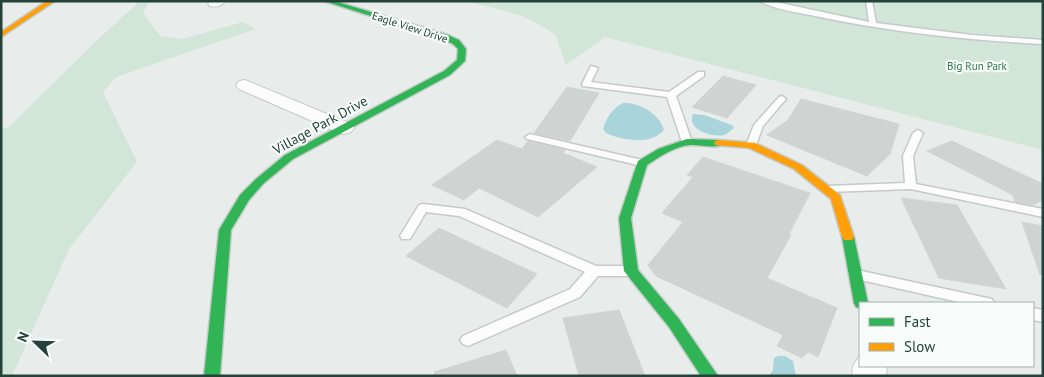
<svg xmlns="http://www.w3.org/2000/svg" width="1044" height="377" font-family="'PT Sans',sans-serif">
<rect width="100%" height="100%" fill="#e8edeb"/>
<path fill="#d1e6d8" d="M140,1H150L143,13L160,36L182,39L243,22L256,29L116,77L103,92L137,162L69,249L12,376H1V128H8L95,42Z
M467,1H1043V150L605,37L566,65L555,34L523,16Z"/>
<path fill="#a9d4db" d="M623,103C639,102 660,114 664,130C650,146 622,140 606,133L603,129C607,117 612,109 623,103Z
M693,114L704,115L732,125L734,128C731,130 728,134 724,135C712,138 686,129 693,114Z
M778,356H785L793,361L796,376H769L773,370L774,358Z"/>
<path fill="#cfd4d2" stroke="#d1d6d4" d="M723,76L756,85L727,118L692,107Z
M567,87L599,93L570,141L534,133Z
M801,99L899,124L890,154L867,176L767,135L788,120Z
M497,140L522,149L528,141L565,150L563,153L597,167L538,217L479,188L464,200L432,185Z
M952,141L1043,184V200L1033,205L1015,202L1013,195L927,151Z
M703,157L810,193L789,234L791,235L767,278L837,308L818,357L808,352L802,358L777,346L783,335L656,276L649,267L648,265L683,222L662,213L693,177L687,175Z
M901,198L957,205L1006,289L939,278Z
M1022,222L1043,226V274L1040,275Z
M439,228L537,274L507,308L406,256Z
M619,310L645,376H579L563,318Z
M506,350L517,376H435L434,372Z"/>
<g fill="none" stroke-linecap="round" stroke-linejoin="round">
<defs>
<path id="lane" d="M760,1H771L869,22L866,1H872L876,23L972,35L1043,40V44C966,40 890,32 815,16C798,12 775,10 760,1Z
M591,66L598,68L591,82L669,92L698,72H704V76L676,96L692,142L691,144L687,145L682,142L667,97L583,86L582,84Z
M782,96L786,99L763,126L756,145L755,147H747L746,145L754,125L779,97Z
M918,130L923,133L913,156L916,184L1043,209V217L911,189L827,192L821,189L827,186L905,183L903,156L913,133Z
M530,134L642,160L647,163L642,166L527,139L525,137Z
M423,204L465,209L596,266H629L634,268L636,271L634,274L629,276H598L580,297L468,346L463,344L460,340L463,336L570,289L585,272L459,216L426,212L410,239H402L400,236L419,205Z
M857,270L987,298L992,299L994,303H963L852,278L850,275L852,272Z
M1033,308L1043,310V322L1033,320Z"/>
<path id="street" d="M208,1H225C222,7 215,7 209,6Z
M245,80L351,124L354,128L351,132L344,134L337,132L239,89L236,85L239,81Z
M860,355V366H887L886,376H852L853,366Z"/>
<path id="fast" d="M324,1H334L448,35L459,40L466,49L465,61L450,75L293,159L264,183L249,200L231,230L220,376H204L219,230L240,195L256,179L285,155L444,71L457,60L458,49L453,44L442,39Z
M687,139L719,140L724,143C716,150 700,144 690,145C675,146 659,157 647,165L631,218L638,270L679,319L718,376H701L669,327L624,271L619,218L638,161L658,149Z
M848,233L852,234L854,237L868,303H860V308L856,307L854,303L842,237L844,234Z"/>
<path id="slow" d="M47,1H55L1,37V32Z
M719,140L755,143L802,165L840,195L854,237L852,240H844L842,237L831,199L794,169L749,148L715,145L714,143L715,141Z"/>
</defs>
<use href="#lane" stroke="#c5cac8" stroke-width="3"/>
<use href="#street" stroke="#c5cac8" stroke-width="2"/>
<use href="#fast" stroke="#c3cbc8" stroke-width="3"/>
<use href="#slow" stroke="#c3cbc8" stroke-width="3"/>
<use href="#lane" fill="#fcfcfc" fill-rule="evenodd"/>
<use href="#street" fill="#fcfcfc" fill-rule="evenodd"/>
<use href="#fast" fill="#30b455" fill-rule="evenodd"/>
<use href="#slow" fill="#ff9f0a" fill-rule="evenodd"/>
</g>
<g text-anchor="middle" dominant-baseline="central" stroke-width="4.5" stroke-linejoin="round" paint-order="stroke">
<g font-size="11" fill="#24423a" stroke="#f7fbf9">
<text transform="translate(410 27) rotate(18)">Eagle View Drive</text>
</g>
<g font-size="11" fill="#2d7a4b" stroke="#f7fbf9">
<text x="977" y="66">Big Run Park</text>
</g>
<g font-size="14" fill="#24423a" stroke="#f7fbf9">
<text transform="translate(320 125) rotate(-29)">Village Park Drive</text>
</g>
</g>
<rect width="1044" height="377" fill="none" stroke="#24423a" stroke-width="5"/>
<rect x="859" y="302" width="175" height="65" fill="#f7fbf9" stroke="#a3b1ad"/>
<rect x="869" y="318" width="25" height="8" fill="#30b455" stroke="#a3b1ad"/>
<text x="904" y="327" font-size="15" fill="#24423a">Fast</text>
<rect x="869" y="343" width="25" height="8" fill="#ff9f0a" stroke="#a3b1ad"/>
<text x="904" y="352" font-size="15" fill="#24423a">Slow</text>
<g transform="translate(35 342) rotate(293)" stroke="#f7fbf9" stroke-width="4" paint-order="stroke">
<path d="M0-4L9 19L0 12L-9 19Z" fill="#24423a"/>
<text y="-8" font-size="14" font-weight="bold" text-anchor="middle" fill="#24423a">N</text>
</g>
</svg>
